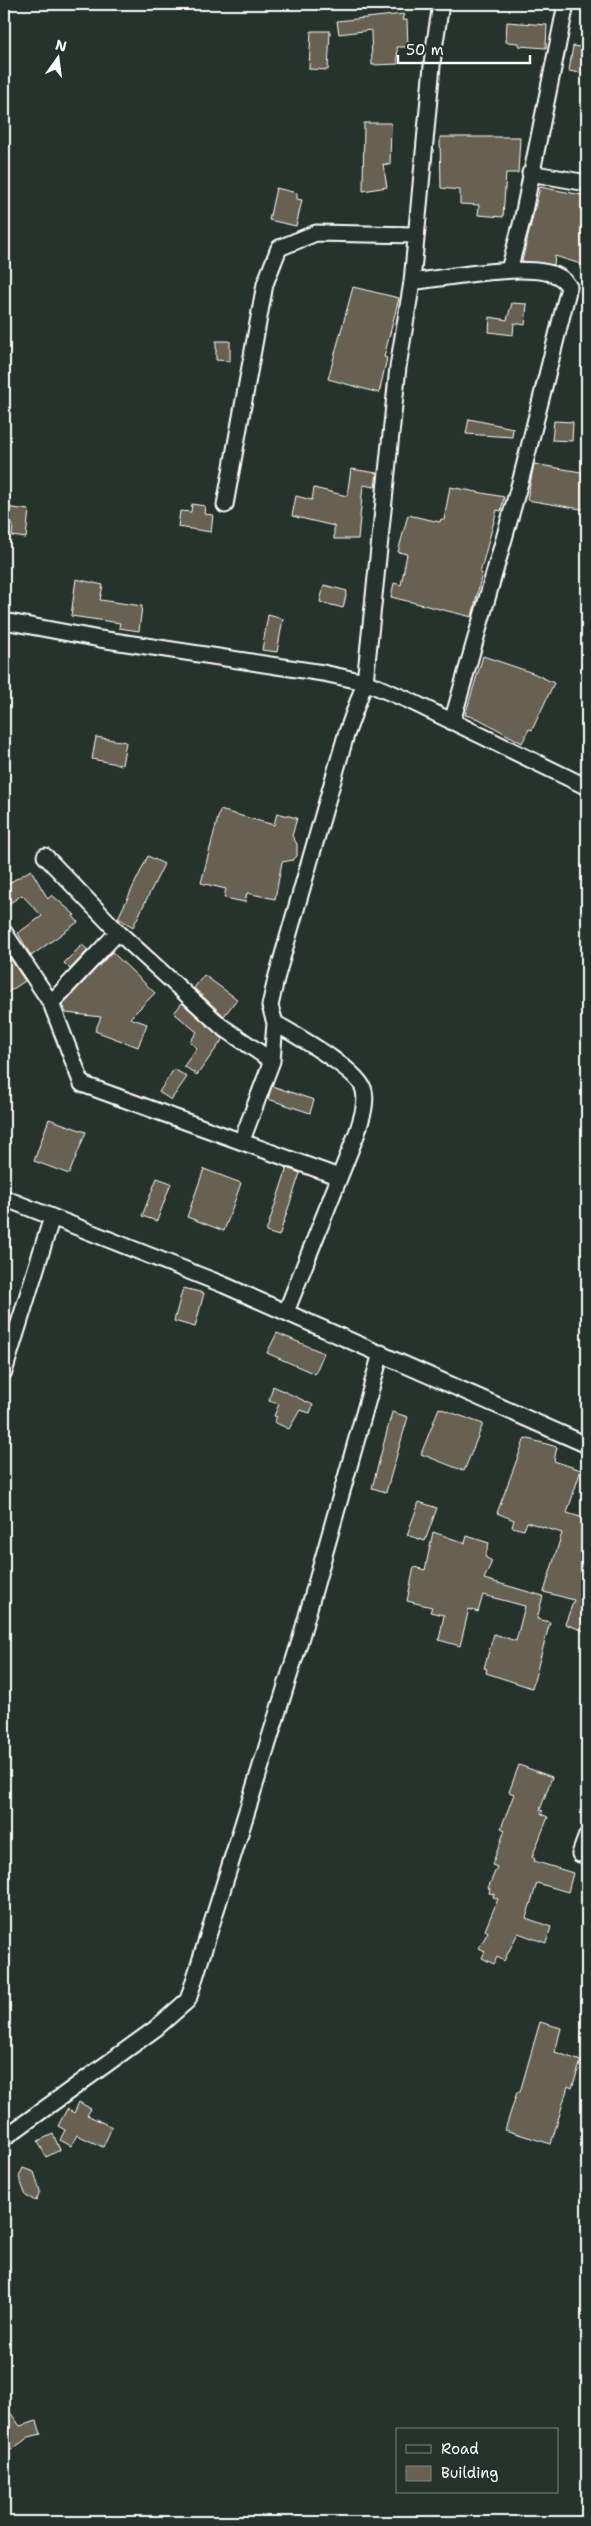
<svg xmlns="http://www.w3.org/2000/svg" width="591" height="2526" font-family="'Shantell Sans',sans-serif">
<rect width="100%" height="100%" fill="#26332d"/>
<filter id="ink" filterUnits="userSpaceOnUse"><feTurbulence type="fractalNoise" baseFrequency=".02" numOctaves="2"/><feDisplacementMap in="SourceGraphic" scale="10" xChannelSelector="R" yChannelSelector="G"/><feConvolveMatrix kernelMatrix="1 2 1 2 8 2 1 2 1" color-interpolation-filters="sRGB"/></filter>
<g filter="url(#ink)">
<path fill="#686151" stroke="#fff" d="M404,14L402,20H407L408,47H397L398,64L372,65L371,30L339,34L337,21Z
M507,22L547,25L546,48L519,46V43L506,42Z
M311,31H330L328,70L309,69Z
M573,46L587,48V74L569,71Z
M364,123H391L390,165L383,164L387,187L363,191Z
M440,137H520L518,173H506L503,217L478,215L479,205L460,204V190L441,188Z
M540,187L587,196V266L555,256L554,265L522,261Z
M276,188L297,193V199L302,200L296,226L269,220Z
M353,287L399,298L384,357L387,358L379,393L328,379Z
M512,303L527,304L525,325L514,323L513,335L489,332L490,317L507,320Z
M216,341H230V361L216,360Z
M469,419L513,428L512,437L466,434Z
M554,421L573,422L572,441L552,440Z
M534,464L587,473V510L527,500Z
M351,469L377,473L375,487L363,485L358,539H334V526L292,516L296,496L312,500L314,488L347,496Z
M450,487L504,497L501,511L497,510L480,573H482L472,617L391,597L394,583L401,585L407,554L398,552L408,515L440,522L441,519L444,520Z
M192,504L205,506L204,514L213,515L211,532L178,527L180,511L191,512Z
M4,507L29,510L26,538L12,536L13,525L4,524Z
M76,579L103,585L100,600L142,606L139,631L119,628L120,623L71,616Z
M324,585L347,591L343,608L320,602Z
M268,615L283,619L277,652L262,650Z
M483,656L533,673L554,683L532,730L529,729L522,743L479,719L465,715Z
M96,737L126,742L122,765L92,759Z
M220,810L274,825L277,813L297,818L292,836L297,844V856L293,860L282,862L275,899L247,893L245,902L224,898L226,889L201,883Z
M148,856L164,864L133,927L118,918Z
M31,870L48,899L52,895L75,915L73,916L78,922L31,956L18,933L42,916L22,895L4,907V886Z
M82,945L88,950L70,969L64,963Z
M4,949L25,981L4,995Z
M112,952L155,993L130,1018L147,1024L138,1047L95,1031L101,1017L66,1013L63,1004Z
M204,975L237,999L224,1016L194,988Z
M182,1003L223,1039L197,1075L184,1066L197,1048L190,1042L197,1032L174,1013Z
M174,1069L187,1077L171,1100L159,1092Z
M272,1086L314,1100L310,1113L268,1099Z
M49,1119L86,1132L69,1174L34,1161Z
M287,1168L300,1173L279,1236L266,1232Z
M204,1169L241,1183L224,1231L187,1217Z
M157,1178L171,1183L157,1221L142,1216Z
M183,1288L204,1293L195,1327L174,1321Z
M277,1333L324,1353L315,1374L267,1353Z
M273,1386L313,1405L310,1413L300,1410L289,1429L274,1422L277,1417L274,1416L279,1404L269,1401Z
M439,1408L483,1424L464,1471L421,1454Z
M392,1412L408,1417L386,1492L372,1488Z
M525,1438L557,1447L554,1461L581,1470L567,1513L587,1519V1632L565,1624L574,1600L544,1592L562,1533L527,1522L524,1530L512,1527L514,1520L497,1513Z
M419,1502L437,1508L425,1541L407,1535Z
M433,1532L465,1543L467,1536L489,1543L485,1557L492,1561L484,1579L543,1596L537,1619L550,1622L532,1688L486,1673L487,1669L484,1668L494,1634L516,1641L525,1606L483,1595L478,1612L469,1609L460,1646L439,1640L444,1615L430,1612L432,1607L407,1601L414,1567L425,1570Z
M519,1765L552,1777L540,1810L543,1811L541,1814L548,1817L532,1857L535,1859L534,1861L573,1873L568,1892L537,1883L526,1918L551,1927L546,1943L518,1933L504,1961L497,1957L494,1964L482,1958L485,1951L479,1948L488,1932L485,1930L498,1899L493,1897L494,1894L489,1893L490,1889L488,1888L497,1867L492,1865L505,1830L501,1828L514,1794L509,1792Z
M540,2022L561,2028L555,2052L581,2061L572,2088L568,2086L551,2144L505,2130L517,2092H520Z
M79,2102L91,2109L87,2115L112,2127L103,2147L77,2135L71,2146L60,2140L65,2130L58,2126L67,2109L74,2113Z
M53,2134L60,2150L46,2157L38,2141Z
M23,2168L34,2172L40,2191L36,2201L26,2196L19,2177Z
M4,2404L20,2426L37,2421L41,2434L29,2437L11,2450L4,2440Z"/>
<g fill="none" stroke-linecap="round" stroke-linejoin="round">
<defs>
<path id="minor" d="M530,173L587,183
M509,270L522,221L566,4
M412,282C444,278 535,260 561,278C564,280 567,284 569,287L521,479L452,722
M225,505L265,284L279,248L316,233L416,235
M4,621L100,639L323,673L365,682L408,700L587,787
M45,856L118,932L221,1026L272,1061
M4,932L51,1003L82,1084L339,1177
M51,1003L118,932
M242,1140L272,1061L275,1023
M4,1198L224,1285L587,1445
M286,1312L357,1133C361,1120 367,1104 364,1091C361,1071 293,1034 275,1023L270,1006L276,979L346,735L365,682L398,367L412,282L433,55L441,4
M4,1372L52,1217
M580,1854L587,1835
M4,2138L155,2029L188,2000L299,1644L381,1353"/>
</defs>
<use href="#minor" stroke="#fff" stroke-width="19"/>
<use href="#minor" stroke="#26332d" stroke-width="15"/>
</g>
</g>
<rect width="591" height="2526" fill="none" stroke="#26332d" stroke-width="20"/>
<rect x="10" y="10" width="571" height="2506" fill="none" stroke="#fff" stroke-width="2" filter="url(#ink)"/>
<rect x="396" y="2428" width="162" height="65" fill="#26332d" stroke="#7d8581"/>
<rect x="406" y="2445" width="25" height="8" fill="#26332d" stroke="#7d8581"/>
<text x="441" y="2454" font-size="15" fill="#ffffff">Road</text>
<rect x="406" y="2466" width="25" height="15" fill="#686151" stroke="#7d8581"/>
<text x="441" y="2478" font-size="15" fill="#ffffff">Building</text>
<g transform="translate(58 58) rotate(14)" stroke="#26332d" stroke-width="4" paint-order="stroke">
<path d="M0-4L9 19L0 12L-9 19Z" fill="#ffffff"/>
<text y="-8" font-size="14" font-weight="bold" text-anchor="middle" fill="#ffffff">N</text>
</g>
<path d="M398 55v8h132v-8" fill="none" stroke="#ffffff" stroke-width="2.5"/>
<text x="406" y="55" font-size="15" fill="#ffffff" stroke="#26332d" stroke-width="4" paint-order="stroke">50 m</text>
</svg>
